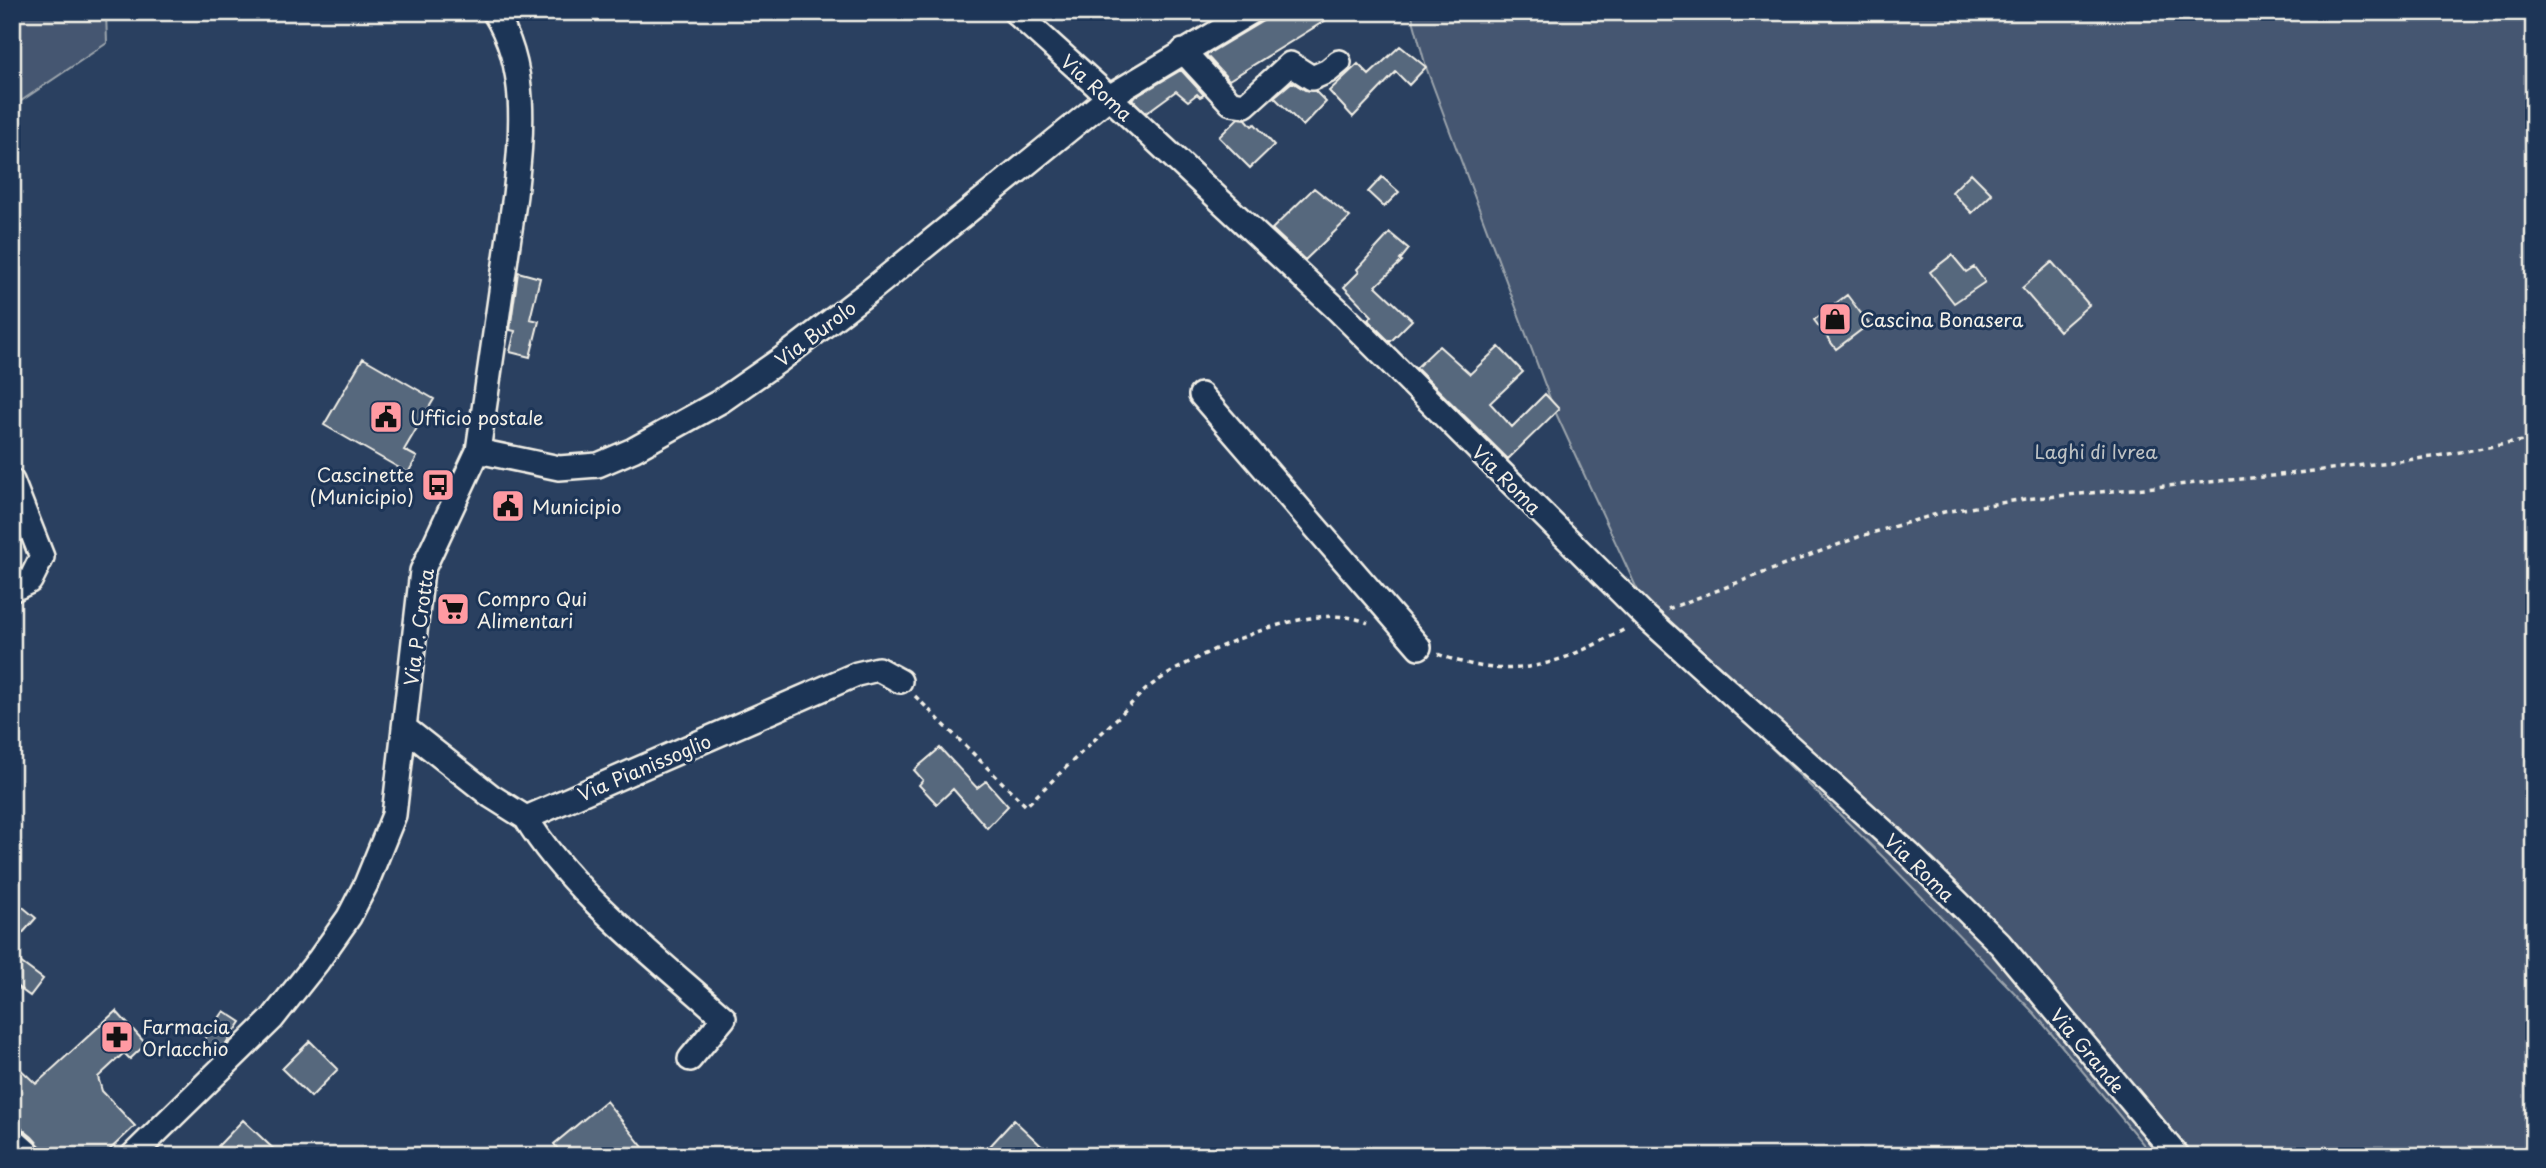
<svg xmlns="http://www.w3.org/2000/svg" width="2546" height="1168" font-family="'Playpen Sans',sans-serif">
<rect width="100%" height="100%" fill="#2a4060"/>
<filter id="ink" filterUnits="userSpaceOnUse"><feTurbulence type="fractalNoise" baseFrequency=".0143" numOctaves="2"/><feDisplacementMap in="SourceGraphic" scale="14" xChannelSelector="R" yChannelSelector="G"/><feConvolveMatrix kernelMatrix="1 2 1 2 8 2 1 2 1" color-interpolation-filters="sRGB"/></filter>
<g filter="url(#ink)">
<path fill="#445771" stroke="#9ca4ac" stroke-width="2" d="M12,12H106L107,43L12,107Z
M1411,12H2534V1156H2153L2035,1014L1884,858L1660,639L1554,409L1426,67Z"/>
<path fill="#56677d" stroke="#f4f1e8" stroke-width="2" d="M1278,12H1339L1229,80L1206,55Z
M1400,46L1426,67L1409,85L1396,72L1353,117L1329,91L1358,64L1369,75Z
M1181,70L1204,95L1200,97L1197,94L1188,101L1176,91L1146,113L1132,99Z
M1292,82L1305,90L1315,91L1326,102L1303,126L1274,97Z
M1238,118L1246,119L1252,126L1255,124L1274,145L1250,168L1219,137Z
M1971,173L1992,194L1972,213L1952,192Z
M1382,177L1399,192L1384,207L1368,192Z
M1314,188L1350,217L1305,260L1272,229Z
M1390,233L1409,249L1400,260L1402,261L1376,286L1412,320L1390,342L1368,320L1372,316L1344,287L1359,272L1357,269Z
M1952,255L1966,272L1974,267L1985,282L1954,303L1930,272Z
M2052,262L2089,305L2059,331L2022,288Z
M518,272L540,278L530,319L539,321L530,357L510,352L515,331L510,330Z
M1847,295L1869,324L1836,349L1814,320Z
M1439,346L1470,374L1499,347L1523,372L1490,403L1512,427L1545,394L1559,409L1508,459L1416,368Z
M363,358L434,399L404,450L417,457L408,473L324,425Z
M940,748L977,788L986,781L1008,806L987,828L953,789L937,804L919,785L923,780L914,770Z
M12,898L36,918L12,945Z
M12,956L43,979L30,996L12,983Z
M116,1011L146,1044L130,1059L124,1053L98,1077L102,1091L135,1126L103,1156H49L32,1137L21,1128L12,1125V1061L36,1084Z
M224,1011L241,1022L224,1047L213,1057L199,1047Z
M310,1041L338,1069L311,1097L282,1069Z
M606,1101L650,1156H563L554,1144Z
M243,1120L281,1156H228L218,1146Z
M1014,1120L1052,1156H1000L990,1146Z"/>
<g fill="none" stroke-linecap="round" stroke-linejoin="round">
<defs>
<path id="minor" d="M1015,12L1109,97L1339,311L1646,617L1909,854L2000,944L2177,1156
M1183,51L1231,103L1245,105L1290,64L1312,78L1328,71L1339,62
M1201,395L1419,647
M478,451L559,468L598,465L633,450L721,401L780,360L871,290L1109,97L1251,12
M12,481L42,557L30,581L12,590
M406,729L491,796L526,818L857,674L878,669L900,681
M526,818C570,892 660,960 724,1018L690,1059
M12,1139L31,1156
M132,1156L272,1019L318,961L349,917L366,884L394,815L422,571L478,451L515,195C522,133 529,67 494,12"/>
</defs>
<use href="#minor" stroke="#f4f1e8" stroke-width="28"/>
<path stroke="#f4f1e8" stroke-width="3.5" stroke-dasharray="5 5" stroke-linecap="butt" d="M1668,609L1861,536L1944,512L2025,499L2263,477L2432,457L2534,439
M1438,654C1513,684 1560,664 1627,628
M915,696L1026,806C1055,778 1085,749 1114,721C1127,709 1139,694 1153,684C1199,652 1314,597 1368,623"/>
<use href="#minor" stroke="#1d3557" stroke-width="23"/>
</g>
</g>
<defs>
<symbol id="shop-square" viewBox="-11 -11 22 22"><rect x="-9" y="-9" width="18" height="18" rx="4" fill="#ff9aa2" stroke="#1d3557"/><path d="M-5-2.5h2.3a2.7 3.5 0 0 1 5.4 0H5L5.5 6h-11ZM-1.5-2.5h3a1.5 2.3 0 0 0-3 0Z" fill="#111"/></symbol>
<symbol id="civic-square" viewBox="-11 -11 22 22"><rect x="-9" y="-9" width="18" height="18" rx="4" fill="#ff9aa2" stroke="#1d3557"/><path d="M-.6-6.5H3V-4.5H.6V-3L4-1V1h2V6H-6V1h2V-1L-.6-3ZM-1.2 2.5V6h2.4V2.5Z" fill="#111"/></symbol>
<symbol id="bus-square" viewBox="-11 -11 22 22"><rect x="-9" y="-9" width="18" height="18" rx="4" fill="#ff9aa2" stroke="#1d3557"/><path d="M-5-6H5V4H4V6H2V4H-2V6H-4V4H-5ZM-3.5-4V0h7V-4ZM-3.5 1.2v1.5H-2V1.2ZM2 1.2v1.5H3.5V1.2Z" fill="#111"/></symbol>
<symbol id="supermarket-square" viewBox="-11 -11 22 22"><rect x="-9" y="-9" width="18" height="18" rx="4" fill="#ff9aa2" stroke="#1d3557"/><path d="M-6-5.5h2.5l.6 2H6L4.5 2H-2.5L-4.4-4H-6ZM-1.5 3.2a1.3 1.3 0 1 0 .1 0ZM3 3.2a1.3 1.3 0 1 0 .1 0Z" fill="#111"/></symbol>
<symbol id="pharmacy-square" viewBox="-11 -11 22 22"><rect x="-9" y="-9" width="18" height="18" rx="4" fill="#ff9aa2" stroke="#1d3557"/><path d="M-2-6h4v4h4v4h-4v4h-4v-4h-4v-4h4Z" fill="#111"/></symbol>
</defs>
<g fill-rule="evenodd">
<use href="#shop-square" x="1816" y="300" width="38" height="38"/>
<use href="#civic-square" x="367" y="398" width="38" height="38"/>
<use href="#bus-square" x="419" y="466" width="38" height="38"/>
<use href="#civic-square" x="489" y="487" width="38" height="38"/>
<use href="#supermarket-square" x="434" y="590" width="38" height="38"/>
<use href="#pharmacy-square" x="98" y="1018" width="38" height="38"/>
</g>
<g text-anchor="middle" dominant-baseline="central" stroke-width="6" stroke-linejoin="round" paint-order="stroke">
<g font-size="19" fill="#f4f1e8" stroke="#1d3557">
<text transform="translate(1097 87) rotate(42)">Via Roma</text>
<text transform="translate(815 333) rotate(-37)">Via Burolo</text>
<text transform="translate(1507 479) rotate(45)">Via Roma</text>
<text transform="translate(418 627) rotate(-82)">Via P. Crotta</text>
<text transform="translate(644 767) rotate(-23)">Via Pianissoglio</text>
<text transform="translate(1920 867) rotate(44)">Via Roma</text>
<text transform="translate(2088 1050) rotate(50)">Via Grande</text>
</g>
<g font-size="19" fill="#f4f1e8" stroke="#1d3557" text-anchor="start">
<text x="1860" y="319">Cascina Bonasera</text>
<text x="410" y="417">Ufficio postale</text>
<text x="414" y="474" text-anchor="end">Cascinette<tspan x="414" dy="22">(Municipio)</tspan></text>
<text x="532" y="506">Municipio</text>
<text x="477" y="598">Compro Qui<tspan x="477" dy="22">Alimentari</tspan></text>
<text x="142" y="1026">Farmacia<tspan x="142" dy="22">Orlacchio</tspan></text>
</g>
<g font-size="19" fill="#bfc3c4" stroke="#1d3557">
<text x="2096" y="451">Laghi di Ivrea</text>
</g>
</g>
<rect width="2546" height="1168" fill="none" stroke="#1d3557" stroke-width="42"/>
<rect x="21" y="21" width="2504" height="1126" fill="none" stroke="#f4f1e8" stroke-width="2.5" filter="url(#ink)"/>
</svg>
